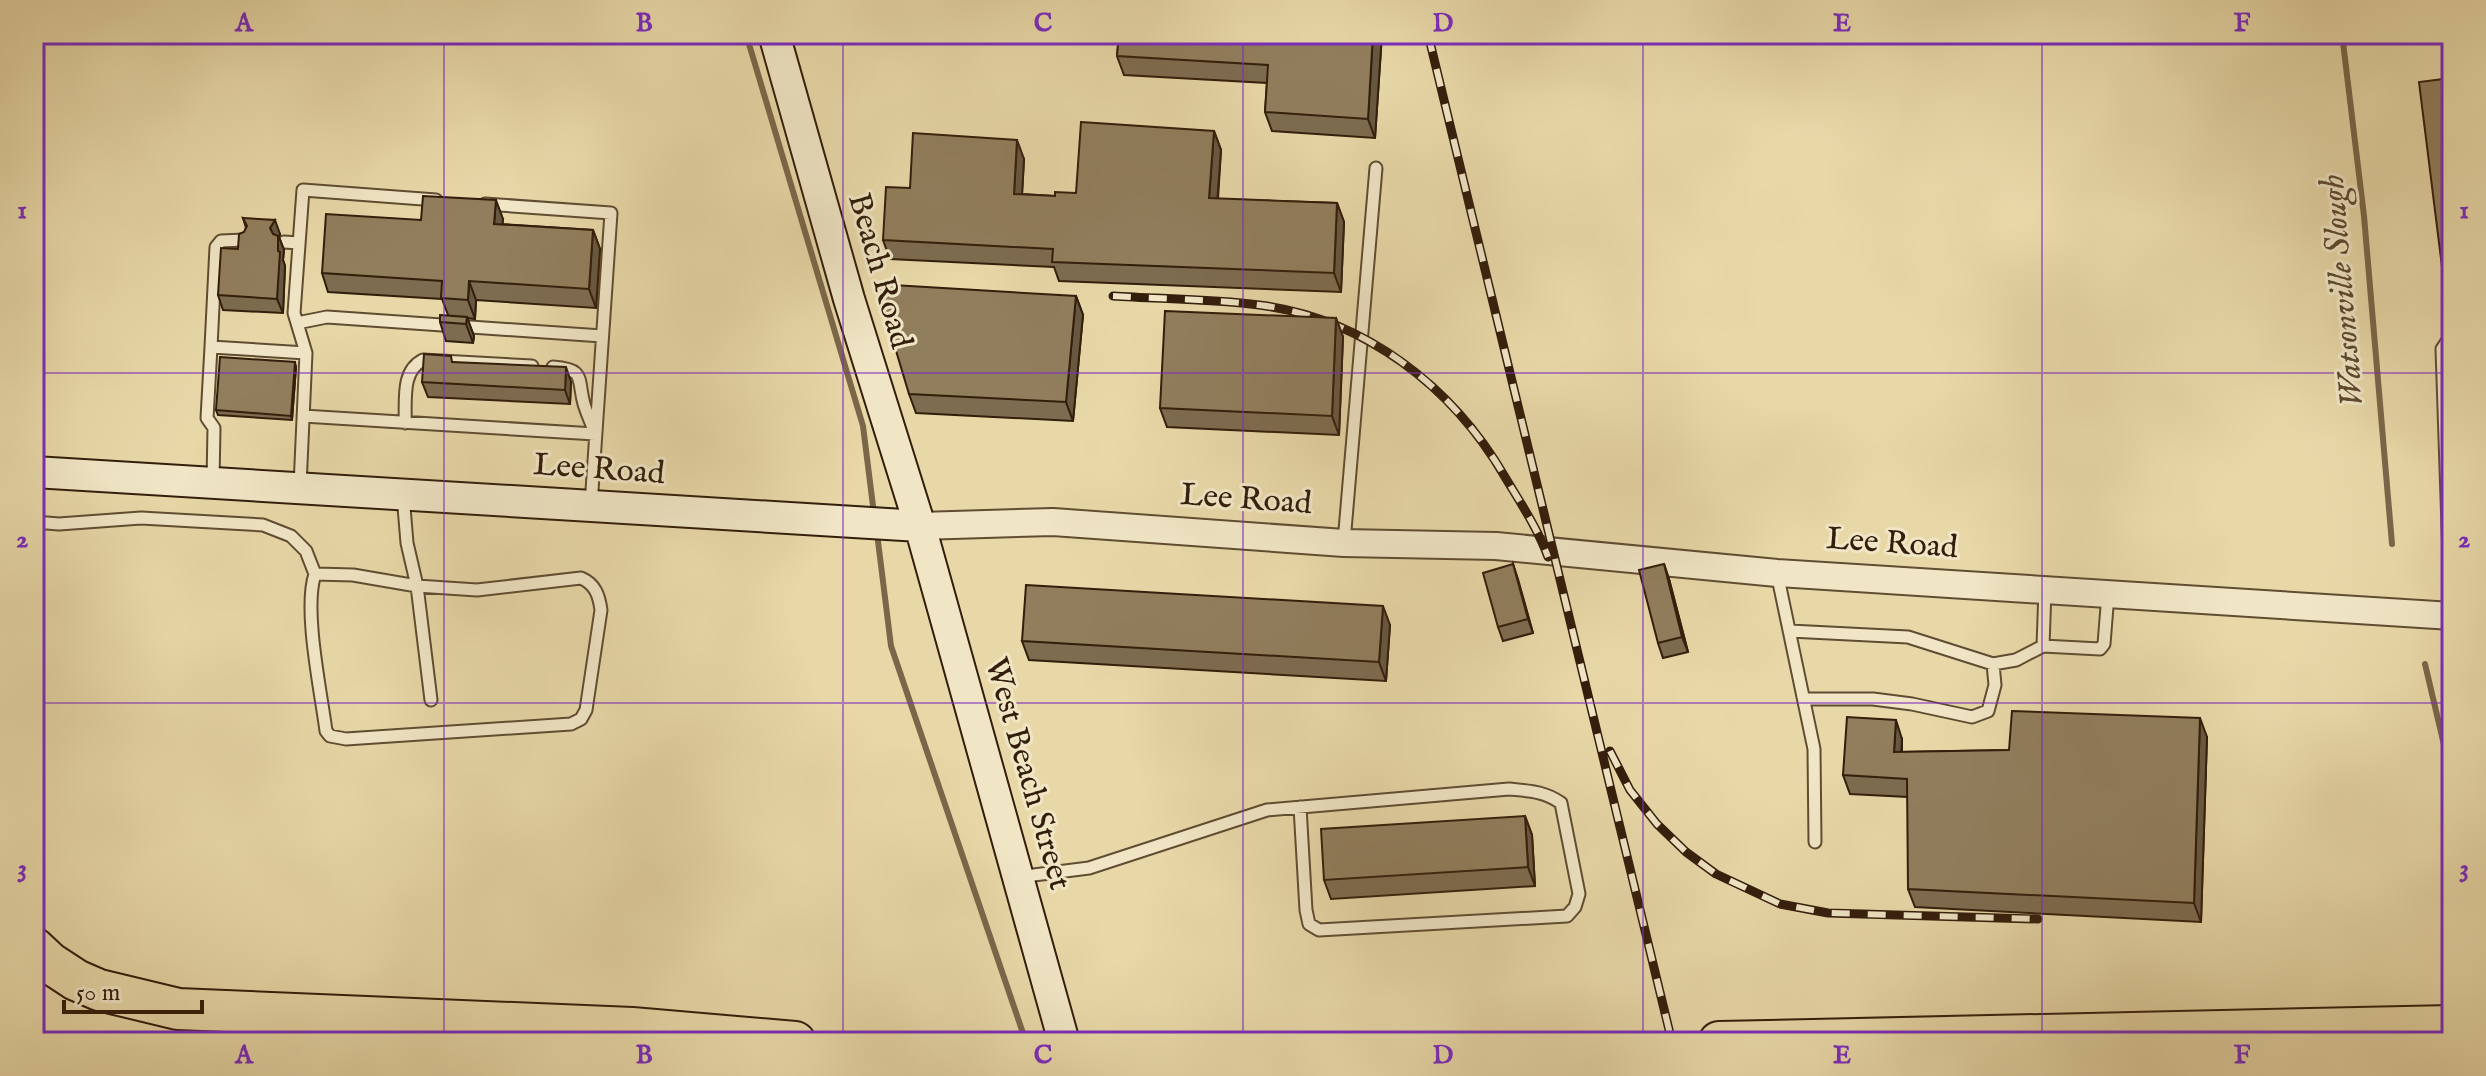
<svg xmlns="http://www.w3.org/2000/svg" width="2486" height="1076" font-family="'IM FELL English',serif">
<rect width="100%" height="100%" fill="#e8d8a8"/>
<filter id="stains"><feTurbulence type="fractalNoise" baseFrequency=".0025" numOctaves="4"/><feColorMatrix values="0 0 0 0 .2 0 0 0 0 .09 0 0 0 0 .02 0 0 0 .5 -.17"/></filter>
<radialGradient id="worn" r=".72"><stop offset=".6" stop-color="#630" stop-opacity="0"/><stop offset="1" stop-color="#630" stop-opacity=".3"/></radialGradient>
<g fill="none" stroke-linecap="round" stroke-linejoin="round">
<path stroke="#7a6749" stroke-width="6" d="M746,34L863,426L874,514
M2342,34L2364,216L2392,544
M877,533L891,646L1026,1042
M2425,664L2452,779"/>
<defs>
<path id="service" d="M485,204L611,213L591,505
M284,242L299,243
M297,323L327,317L602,336
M211,347L216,247L221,241L244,240
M303,416L595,434C592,424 587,414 584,404C577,379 586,369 553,367
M405,423C406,400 401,371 423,360L532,366
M213,481L214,428L207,418L211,347L306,353
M300,486L306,353L294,313L303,190L436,200
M403,495L407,543L417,586L431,700
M34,522L59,524L141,518L263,525L291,536L306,551L315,574
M1344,542L1376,168
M1777,573L1814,749L1815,842
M315,574L353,575L417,586L477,590L581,578C595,584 599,595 601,610L586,710L581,719L571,724L346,739L330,736L326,731C321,692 303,609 315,574Z
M2451,616L2442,349L2452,334
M1790,631L1908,637L1993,664L2016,660L2043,646L2045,590
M2043,646L2100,649L2104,644L2108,594
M1805,699H1873L1912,704L1972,717L1988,711L1995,685L1993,664
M1018,877L1089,868L1267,810L1509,789C1529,791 1544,791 1561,803L1579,894L1575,907L1567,916L1319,930L1309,924L1306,910L1300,807"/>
<path id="tertiary" d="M920,526L1053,522L1344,543L1496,546L1777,573L2452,616"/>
<path id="secondary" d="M774,34L849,299L920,526L1064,1042
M34,472L920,526"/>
<path id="motorway" d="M34,948L50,963L76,980L99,990L178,1009L632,1028L795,1042
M1719,1042L2452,1026"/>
</defs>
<use href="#service" stroke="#604c32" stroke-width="15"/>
<use href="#tertiary" stroke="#604c32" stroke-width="30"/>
<use href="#secondary" stroke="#331d0b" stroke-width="34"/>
<use href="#motorway" stroke="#331d0b" stroke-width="44"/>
<use href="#service" stroke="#f0e6c6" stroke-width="11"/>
<use href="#tertiary" stroke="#f0e6c6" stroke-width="26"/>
<use href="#secondary" stroke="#f0e6c6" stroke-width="30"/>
<use href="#motorway" stroke="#e8d8a8" stroke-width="40"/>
<defs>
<path id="rail" d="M1428,34L1672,1042
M1113,296C1161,299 1211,299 1259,305C1364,318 1453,387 1505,477C1520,502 1538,529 1548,557
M1610,751L1630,790L1657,824L1686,852L1716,874L1780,904L1828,913L2038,919"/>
</defs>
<use href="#rail" stroke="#331d0b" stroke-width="9"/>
<use href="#rail" stroke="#f0e6c6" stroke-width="6" stroke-dasharray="18" stroke-linecap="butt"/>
</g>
<path fill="#7d6c50" stroke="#331d0b" stroke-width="2" d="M1119,34H1382L1375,138L1272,131L1265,112L1267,83L1124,75L1117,56Z
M2452,78V310L2445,291Z
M1214,131L1221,150L1218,199L1337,203L1344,222L1341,292L1059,281L1054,267L890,259L883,240L910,188L1024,159L1022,194L1055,196L1076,193Z
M243,218L280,234L279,237L284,250L283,260L285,266L283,313L223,310L218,295L246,228Z
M503,219L502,224L593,230L600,249L596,308L476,300L475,319L467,318L474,336L473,343L446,341L440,322L448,315L442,299L328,292L322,273L421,220Z
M1076,296L1083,315L1073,421L916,413L909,394Z
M1336,318L1343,337L1339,435L1167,427L1160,408Z
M453,362L571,382L570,404L428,397L422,382Z
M296,367L292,420L218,415L216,410Z
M1513,564L1533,633L1503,641L1498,627Z
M1664,564L1669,579L1688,652L1663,658L1658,643Z
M1390,625L1386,681L1029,660L1022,641Z
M2207,737L2201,922L1915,907L1908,889V797L1850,794L1843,775L1902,739V752L2009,750Z
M1525,816L1532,835L1535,886L1331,899L1324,880Z"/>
<path fill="#665841" stroke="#331d0b" stroke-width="2" d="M1373,34H1382L1375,138L1368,119Z
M1214,131L1221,150L1216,217L1209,198Z
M1017,140L1024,159L1021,213L1014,194Z
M496,200L503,219L501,243L494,224Z
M1337,203L1344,222L1341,292L1334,273Z
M275,220L280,234L279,237L284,250L283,260L285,266L283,313L277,299L276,242L270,228Z
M593,230L600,249L596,308L589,289Z
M469,281L476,300L475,319L468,300Z
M1076,296L1083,315L1073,421L1066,402Z
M467,317L474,336L473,343L466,324Z
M1336,318L1343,337L1339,435L1332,416Z
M295,362L296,367L292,420L291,416Z
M566,367L571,382L570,404L565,390Z
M1513,564L1518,579L1533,633L1528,619Z
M1664,564L1669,579L1688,652L1682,637Z
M1383,606L1390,625L1386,681L1379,662Z
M2200,718L2207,737L2201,922L2194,903Z
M1896,720L1902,739L1900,771L1894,752Z
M1525,816L1532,835L1535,886L1528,867Z"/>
<path fill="#917e5d" stroke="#331d0b" stroke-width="2" d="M1119,34H1373L1368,119L1265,112L1268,65L1117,56Z
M2452,78V290L2445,291L2419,82Z
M1081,122L1214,131L1209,198L1337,203L1334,273L1052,262L1053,249L883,240L886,187L910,188L913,133L1017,140L1014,194L1055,196V192L1076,193Z
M423,196L496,200L494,224L593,230L589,289L469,281L468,300L441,298L442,281L322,273L326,214L421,220Z
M243,218L275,220L270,228L273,234L278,236V251L280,252L277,299L218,295L221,248L238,249L239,234L244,232L247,226Z
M876,284L1076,296L1066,402L909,394Z
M1165,311L1336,318L1332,416L1160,408Z
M440,315L467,317L466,324L440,322Z
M424,354L451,356L452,362L566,367L565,390L422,382Z
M220,357L295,362L291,416L216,410Z
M1513,564L1528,619L1498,627L1483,573Z
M1664,564L1682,637L1658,643L1639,570Z
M1026,585L1383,606L1379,662L1022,641Z
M2012,711L2200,718L2194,903L1908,889L1907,779L1843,775L1847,717L1896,720L1894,752L2009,750Z
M1525,816L1528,867L1324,880L1321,829Z"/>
<path fill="none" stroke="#7b2cbf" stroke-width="2" stroke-opacity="0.55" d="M444,34V1042M843,34V1042M1243,34V1042M1643,34V1042M2042,34V1042M34,373H2452M34,703H2452"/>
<g text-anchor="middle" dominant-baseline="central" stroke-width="6" stroke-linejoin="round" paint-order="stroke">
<g font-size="32" fill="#331d0b" stroke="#f0e6c6">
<text transform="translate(879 271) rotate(74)">Beach Road</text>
<text transform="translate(599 470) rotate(4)">Lee Road</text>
<text transform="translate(1246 500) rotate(4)">Lee Road</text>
<text transform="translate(1892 544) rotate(4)">Lee Road</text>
<text transform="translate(1027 774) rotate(74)">West Beach Street</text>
</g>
<g font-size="34" font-style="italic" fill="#5d482f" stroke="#f0e6c6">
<text transform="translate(2343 291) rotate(-95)">Watsonville Slough</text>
</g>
</g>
<rect width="2486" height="1076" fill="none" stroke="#e8d8a8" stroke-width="88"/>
<path d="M64 1000v12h138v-12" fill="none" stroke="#331d0b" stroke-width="4"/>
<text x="76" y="1000" font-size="24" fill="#331d0b" stroke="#f0e6c6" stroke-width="6" paint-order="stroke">50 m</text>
<rect x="44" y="44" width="2398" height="988" fill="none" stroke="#7b2cbf" stroke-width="3"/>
<g font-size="26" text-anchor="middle" font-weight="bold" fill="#7b2cbf">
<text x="244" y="31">A</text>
<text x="644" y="31">B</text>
<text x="1043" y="31">C</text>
<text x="1443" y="31">D</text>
<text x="1842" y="31">E</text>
<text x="2242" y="31">F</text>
<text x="22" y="218">1</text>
<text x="2464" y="218">1</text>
<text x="22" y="547">2</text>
<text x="2464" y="547">2</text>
<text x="22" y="876">3</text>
<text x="2464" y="876">3</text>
<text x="244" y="1063">A</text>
<text x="644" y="1063">B</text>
<text x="1043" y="1063">C</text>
<text x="1443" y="1063">D</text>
<text x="1842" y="1063">E</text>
<text x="2242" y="1063">F</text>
</g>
<rect width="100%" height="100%" filter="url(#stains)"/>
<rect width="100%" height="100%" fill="url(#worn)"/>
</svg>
